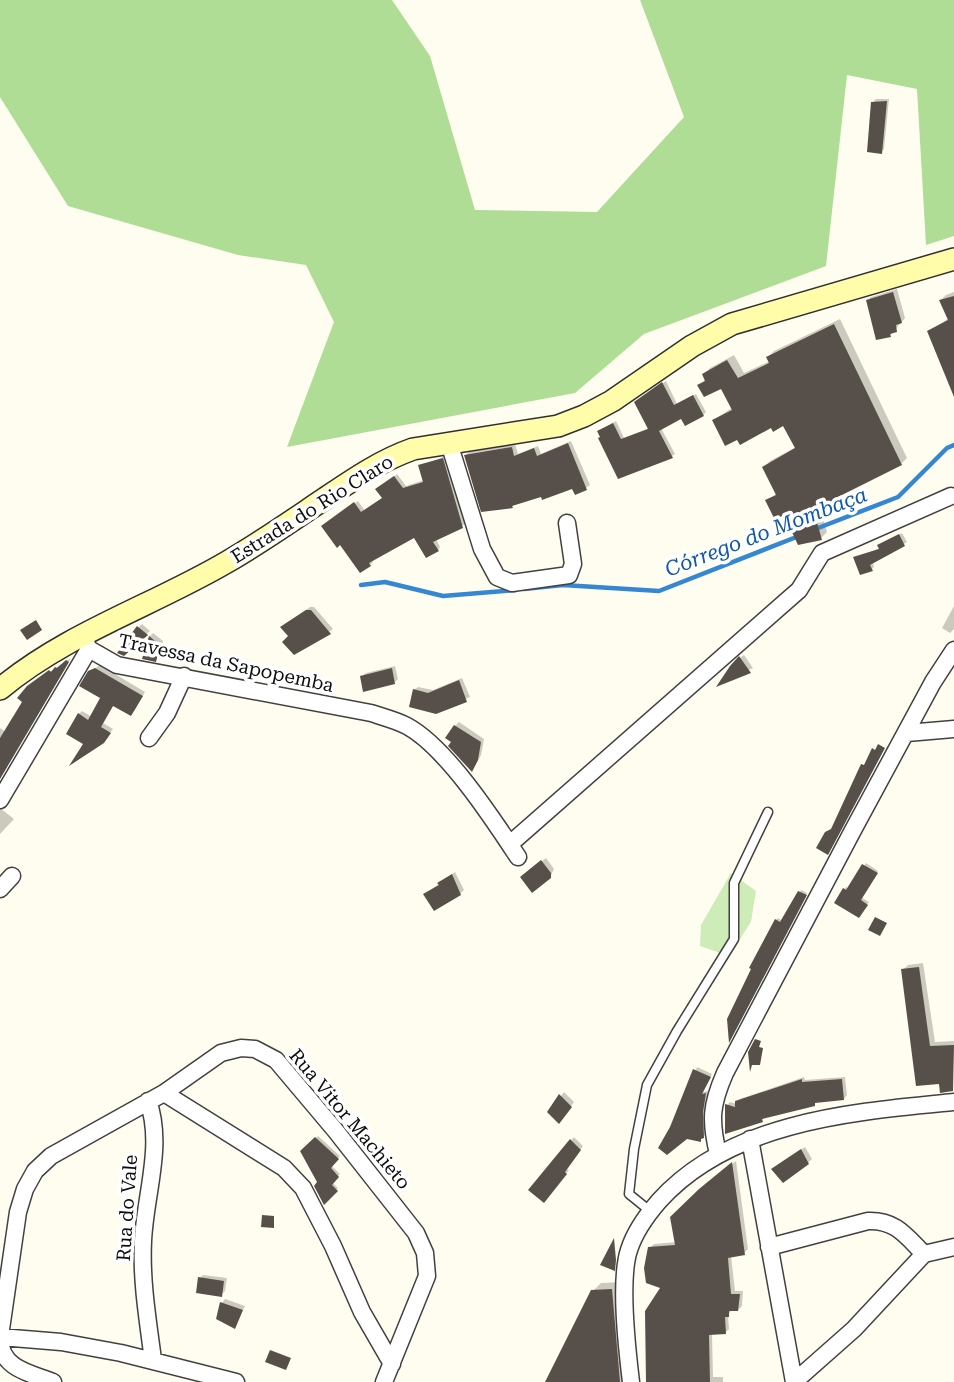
<svg xmlns="http://www.w3.org/2000/svg" width="954" height="1382" font-family="'Roboto Serif',serif">
<rect width="100%" height="100%" fill="#fffdef"/>
<path fill="#ceecb7" d="M731,873L756,891L751,922L729,956L700,946L701,925Z"/>
<path fill="#afdd95" d="M0,0H392L430,56L475,210L597,212L684,117L640,0H954V236L926,245L917,89L847,75L826,266L644,334L575,393L287,447L334,322L306,265L238,255L68,206L0,97Z"/>
<path fill="#0003" d="M876,99H889L884,149L881,152L873,102Z
M897,289L905,318L890,336L868,300L871,297Z
M954,292V393L929,332L949,318L941,300L946,295Z
M840,319L907,458L901,464L841,493L835,500L820,507L827,532L821,538L768,501L777,493L764,467L770,461L796,447L784,424L772,426L714,420L733,407L722,386L700,385L706,379L704,374L710,368L734,355L744,373L770,361L768,357L774,351Z
M666,381L677,404L696,394L706,412L703,415L682,417L661,428L675,454L672,456L602,437L599,431L616,421L624,438L649,428L639,399Z
M571,441L590,485L586,488L573,487L542,495L515,503L512,507L466,455L469,452L515,444L518,454L538,446L541,454Z
M446,456L465,524L436,539L440,547L438,550L414,535L372,560L373,562L370,565L326,524L358,501L365,511L383,498L381,487L397,474L406,486L424,480L420,466Z
M902,533L907,542L873,563L874,567L872,569L855,558L880,548L882,543Z
M954,606V629L950,633L942,628Z
M310,607H314L333,629L295,653L285,624Z
M142,624L150,631L123,654L139,627Z
M153,633L163,641L159,656L155,660L145,658L150,636Z
M744,655L753,668L722,683L741,657Z
M71,658L0,779V728L6,732L25,702L31,684Z
M100,665L145,692L134,711L114,704L103,723L113,729L107,737L86,744L79,714L82,711L92,717L102,697L90,672Z
M395,666L398,679L394,683L362,676L366,673Z
M462,678L470,697L436,712L414,690L418,687L433,690Z
M459,722L484,739L481,755L475,766L455,726Z
M0,808L14,819L0,834Z
M546,858L554,869L550,877L526,874Z
M866,863L878,871L861,897L869,902L861,913L844,889L846,887L849,889Z
M455,872L464,890L460,894H425Z
M801,890L807,893L730,1039L776,920L778,918L783,921Z
M923,963L935,1042L954,1041L952,1090L941,1091L903,970L908,965Z
M697,1067L712,1074L703,1092L708,1091L705,1108L706,1134L700,1140L686,1137L672,1128Z
M804,1077L805,1080L845,1077L847,1095L844,1099L818,1101L814,1104L765,1117L762,1120L727,1105L730,1102L737,1104L740,1099Z
M564,1092L574,1102L563,1118L549,1112Z
M318,1136L340,1156L331,1165L340,1174L332,1182L338,1188L324,1202L319,1183L302,1151Z
M574,1137L583,1146L567,1169L569,1170L547,1197L530,1189Z
M805,1147L812,1159L808,1163L777,1165Z
M736,1161L748,1249L744,1253L731,1256L735,1291H743L742,1306L738,1310H732L728,1315L729,1329L725,1333L712,1334L713,1377H723V1382H652L663,1288L650,1248L654,1244L677,1242L705,1185Z
M203,1275L227,1278L225,1291L221,1295L200,1278Z
M621,1282L633,1382H547L593,1291L601,1283Z
M225,1299L245,1306L236,1323L218,1318L222,1303Z"/>
<g fill="none" stroke-linecap="round" stroke-linejoin="round">
<path stroke="#3587d4" stroke-width="4.5" d="M813,530L898,497L947,448L954,445
M361,585L385,582L443,596L516,590
M524,589L563,585L659,591L799,536"/>
</g>
<path fill="#57504a" d="M887,101L882,154L867,152L871,102Z
M893,292L902,323L896,325L897,332L890,334L891,337L876,340L866,300Z
M954,296V397L927,331L948,320L939,300Z
M834,324L902,465L834,499L836,501L814,512L822,540L798,545L784,515L775,520L765,500L776,495L762,467L795,448L783,426L773,432L771,428L740,445L737,440L725,446L712,420L732,410L721,389L704,397L697,385L705,381L702,374L727,360L738,378L769,363L766,357Z
M662,382L674,405L693,395L704,416L685,426L681,419L659,431L673,458L618,479L598,438L600,437L597,431L613,423L621,439L648,429L634,402Z
M568,443L587,490L575,495L572,489L542,500L541,497L512,506L513,508L481,512L464,455L512,447L514,456L534,448L537,456Z
M443,458L463,528L433,542L439,551L426,558L414,538L369,563L371,566L360,573L340,545L337,548L321,526L354,502L361,512L382,498L375,489L394,476L403,488L423,482L418,465Z
M899,534L905,546L870,565L873,571L860,575L853,557L879,549L877,545Z
M306,610H311L331,634L294,655L282,642L288,636L280,627Z
M36,620L42,630L27,640L20,630Z
M137,626L148,635L124,656L117,653Z
M149,636L160,645L156,662L142,659Z
M739,656L751,673L716,687L730,666Z
M66,660L69,662L0,779V738L22,702L17,698L27,686L49,670L51,672L55,667L57,668Z
M95,668L143,696L131,716L113,706L101,727L111,733L104,743L69,766L83,744L66,734L78,713L88,720L100,698L79,686L88,671Z
M392,668L395,684L363,692L360,676Z
M459,680L467,702L436,714L409,707L413,689L428,693Z
M454,725L481,742L478,760L472,772L448,746L451,742L445,738Z
M878,744L885,748L828,855L816,848L825,832L831,829L861,764L864,765L872,748L875,750Z
M541,860L551,873V878L532,893L520,877Z
M862,864L878,873L861,900L868,905L859,918L834,903L843,888L846,890Z
M452,874L461,895L434,911L423,894L439,885L437,883Z
M798,891L807,895L729,1043L727,1019L751,969L749,968L775,919L780,922Z
M875,917L887,923L880,936L868,930Z
M919,967L930,1046L954,1045L953,1091L940,1093L939,1084L916,1086L901,969Z
M755,1039L761,1041L759,1047L763,1048L760,1065H752L750,1072L748,1052Z
M693,1069L711,1077L702,1094L706,1093L703,1112L704,1138L701,1139V1142L687,1139L667,1155L658,1148L670,1127Z
M802,1079V1082L842,1079L844,1100L815,1103V1106L762,1119L763,1122L725,1134V1104L735,1107V1101Z
M559,1094L572,1107L559,1124L547,1112Z
M315,1137L339,1159L331,1168L339,1177L332,1185L338,1191L324,1205L314,1186L317,1182L300,1151Z
M570,1139L581,1150L565,1172L567,1174L544,1203L528,1190Z
M801,1149L809,1164L783,1183L771,1169Z
M732,1162L745,1255L728,1258L731,1294H740L738,1311H729V1317H725L726,1334L709,1335L710,1382H646L645,1311L660,1288L646,1283L644,1268L648,1247L675,1245L670,1217L699,1189Z
M262,1215L274,1216V1228L261,1227Z
M614,1238L616,1260L615,1271L600,1265Z
M198,1277L224,1281L222,1297L196,1293Z
M612,1289L620,1382H545L591,1290Z
M220,1302L243,1310L235,1329L216,1319Z
M270,1350L291,1358L286,1370L265,1362Z"/>
<g fill="none" stroke-linecap="round" stroke-linejoin="round">
<defs>
<path id="lane" d="M650,1211L629,1194L634,1149L647,1085L677,1031L734,939V883L768,812"/>
<path id="street" d="M449,443L482,549L497,577L512,583L569,575L573,564L567,523
M83,636L89,649L117,665L371,713C383,717 396,720 407,726C446,747 493,819 518,857
M907,733L954,729
M149,738L167,713L184,676
M0,800L89,649
M510,844L799,590L822,553L951,496
M0,889L12,876
M164,1093L284,1168L303,1188L333,1246L362,1312L392,1364
M148,1101C164,1145 145,1195 143,1241C141,1281 148,1321 153,1360
M750,1139L794,1382
M718,1154C710,1120 711,1105 725,1073L852,832L933,682L954,650
M769,1247L868,1221C896,1220 906,1236 924,1254
M0,1336L18,1212L25,1189L35,1171L51,1156L164,1093L221,1053L241,1048L255,1049L276,1060L335,1130L416,1233L425,1253L427,1276L384,1382
M0,1337L61,1342L121,1353L236,1382
M0,1339C1,1369 30,1373 53,1382
M631,1382C627,1349 619,1280 629,1250C635,1231 646,1216 659,1201C731,1121 853,1112 954,1102
M794,1382L854,1329L924,1254L954,1247"/>
<path id="secondary" d="M0,689C67,633 152,606 227,562C260,543 290,522 321,501C351,481 379,461 413,449L558,426L584,416L612,401L692,346L732,324L954,259"/>
</defs>
<use href="#lane" stroke="#414141" stroke-width="11"/>
<use href="#street" stroke="#414141" stroke-width="19"/>
<use href="#secondary" stroke="#303030" stroke-width="24"/>
<use href="#lane" stroke="#fff" stroke-width="8"/>
<use href="#street" stroke="#fff" stroke-width="16"/>
<use href="#secondary" stroke="#fffdaa" stroke-width="21"/>
</g>
<g text-anchor="middle" dominant-baseline="central" stroke-width="7" stroke-linejoin="round" paint-order="stroke">
<g font-size="19" fill="#0e0e0e" stroke="#fff">
<text transform="translate(312 509) rotate(-32)">Estrada do Rio Claro</text>
<text transform="translate(226 663) rotate(12)">Travessa da Sapopemba</text>
<text transform="translate(350 1119) rotate(50)">Rua Vitor Machieto</text>
<text transform="translate(127 1208) rotate(-86)">Rua do Vale</text>
</g>
<g font-size="21" font-style="italic" fill="#1158a7" stroke="#fff">
<text transform="translate(766 532) rotate(-21)">Córrego do Mombaça</text>
</g>
</g>
</svg>
